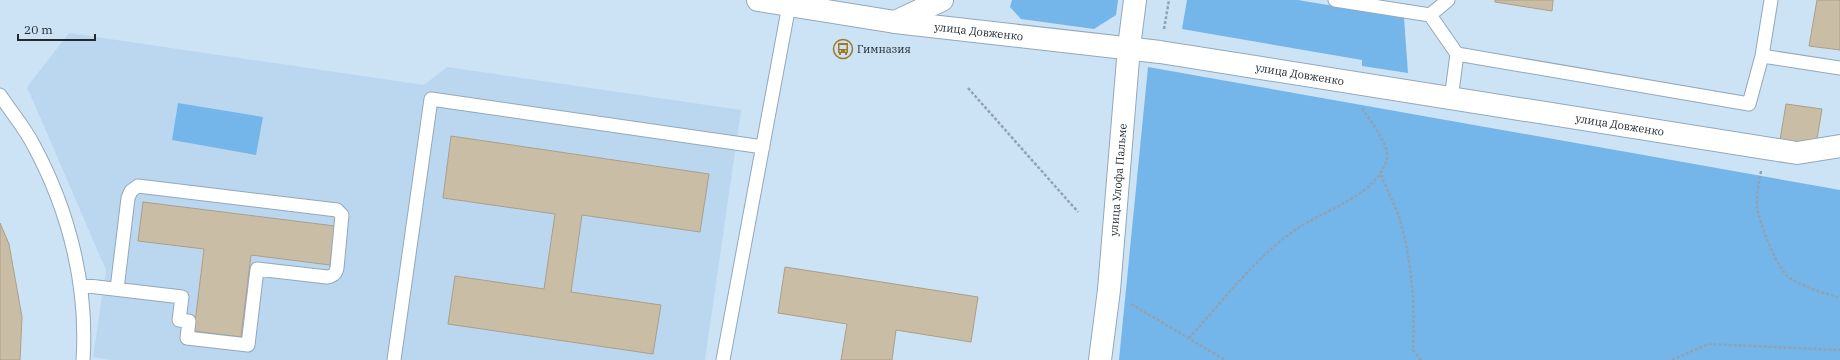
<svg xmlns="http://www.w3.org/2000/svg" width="1840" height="360" font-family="'IBM Plex Serif',serif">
<rect width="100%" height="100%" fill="#cce2f5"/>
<path fill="#bbd7f0" d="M69,33L424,85L447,67L741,110L705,360H111L93,357L106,270L27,87Z"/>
<path fill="#75b6ea" d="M1012,0H1118L1116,15L1094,29L1021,19L1010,7Z
M1187,0H1298L1404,18L1408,73L1362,66V60L1182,29Z
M1148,67L1840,190V360H1119Z
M178,103L263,117L256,155L172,140Z"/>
<path fill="#cabda5" stroke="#ac9f88" d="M1495,0H1553L1552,11L1495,2Z
M1817,0H1840V50L1809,46Z
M1786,104L1822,109L1816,145L1780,140Z
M451,136L709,174L700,232L582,215L571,292L661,305L653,354L448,324L455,276L544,289L555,214L443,198Z
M143,202L335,226L330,265L251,255L241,337L194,331L204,249L138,241Z
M0,223L9,244L22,317L20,360H0Z
M785,267L978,297L971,342L896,330L892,360H841L847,324L778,313Z"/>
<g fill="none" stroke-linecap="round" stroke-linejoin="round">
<defs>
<path id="service" d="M1335,0L1430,15L1457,54L1749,104L1762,56L1840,68
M1430,15L1448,0
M1762,56L1771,0
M0,95C11,112 25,128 34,146C69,211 88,286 83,360
M1451,99L1457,54
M80,285L182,297L179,320L189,321L187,338L248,345L257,269L327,277C333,276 336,274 337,268L342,215L337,210L138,186L131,191L128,198L117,289
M394,360L431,99L763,147
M723,360L789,5"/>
<g id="minor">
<path id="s1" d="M758,0L895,22L1160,52L1797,153L1840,146"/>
<path d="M895,22L942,0"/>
<path id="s2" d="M1100,360L1109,290L1129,47"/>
</g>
<path id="tertiary" d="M1129,47L1135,0"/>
</defs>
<use href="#service" stroke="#93a8ba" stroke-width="15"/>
<use href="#minor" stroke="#93a8ba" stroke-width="24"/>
<use href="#tertiary" stroke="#93a8ba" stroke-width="24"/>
<path stroke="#91a2b1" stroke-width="2.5" stroke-dasharray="3 2" stroke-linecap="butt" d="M1164,29L1169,0
M968,88L1078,212
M1761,171C1759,183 1756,195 1757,208C1760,224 1777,270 1791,279C1806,288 1824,293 1840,298
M1381,175C1386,188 1393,201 1398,214C1412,258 1415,304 1413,350L1421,360
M1131,304L1225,360
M1189,338C1223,301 1256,256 1298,228C1327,209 1377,195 1387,159C1391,147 1368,118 1362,108
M1672,360L1708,344L1840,350"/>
<use href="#service" stroke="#fff" stroke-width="13"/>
<use href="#minor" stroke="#fff" stroke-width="22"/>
<use href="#tertiary" stroke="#fff" stroke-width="22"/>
</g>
<defs>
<symbol id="bus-ring" viewBox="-11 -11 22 22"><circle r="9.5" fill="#cce2f5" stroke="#9f7926" stroke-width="1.5"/><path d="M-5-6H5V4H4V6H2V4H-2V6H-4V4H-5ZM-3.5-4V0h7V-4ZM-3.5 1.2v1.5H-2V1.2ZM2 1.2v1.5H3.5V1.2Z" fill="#9f7926"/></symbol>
</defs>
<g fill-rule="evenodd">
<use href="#bus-ring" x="832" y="38" width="22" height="22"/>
</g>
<g text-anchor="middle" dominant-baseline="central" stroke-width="3" stroke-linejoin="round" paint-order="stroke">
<g font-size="11" fill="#232b32" stroke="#cce2f5">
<text stroke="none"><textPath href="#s1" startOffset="223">улица Довженко</textPath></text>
<text stroke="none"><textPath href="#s1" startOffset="547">улица Довженко</textPath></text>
<text stroke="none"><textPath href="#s1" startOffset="871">улица Довженко</textPath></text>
<text stroke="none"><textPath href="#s2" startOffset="181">улица Улофа Пальме</textPath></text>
</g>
<g font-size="11" fill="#232b32" stroke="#cce2f5" text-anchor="start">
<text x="857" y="49">Гимназия</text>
</g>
</g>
<path d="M18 34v6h77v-6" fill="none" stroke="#232b32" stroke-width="2"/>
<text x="24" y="34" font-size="12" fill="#232b32" stroke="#cce2f5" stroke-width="3" paint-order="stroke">20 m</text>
</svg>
